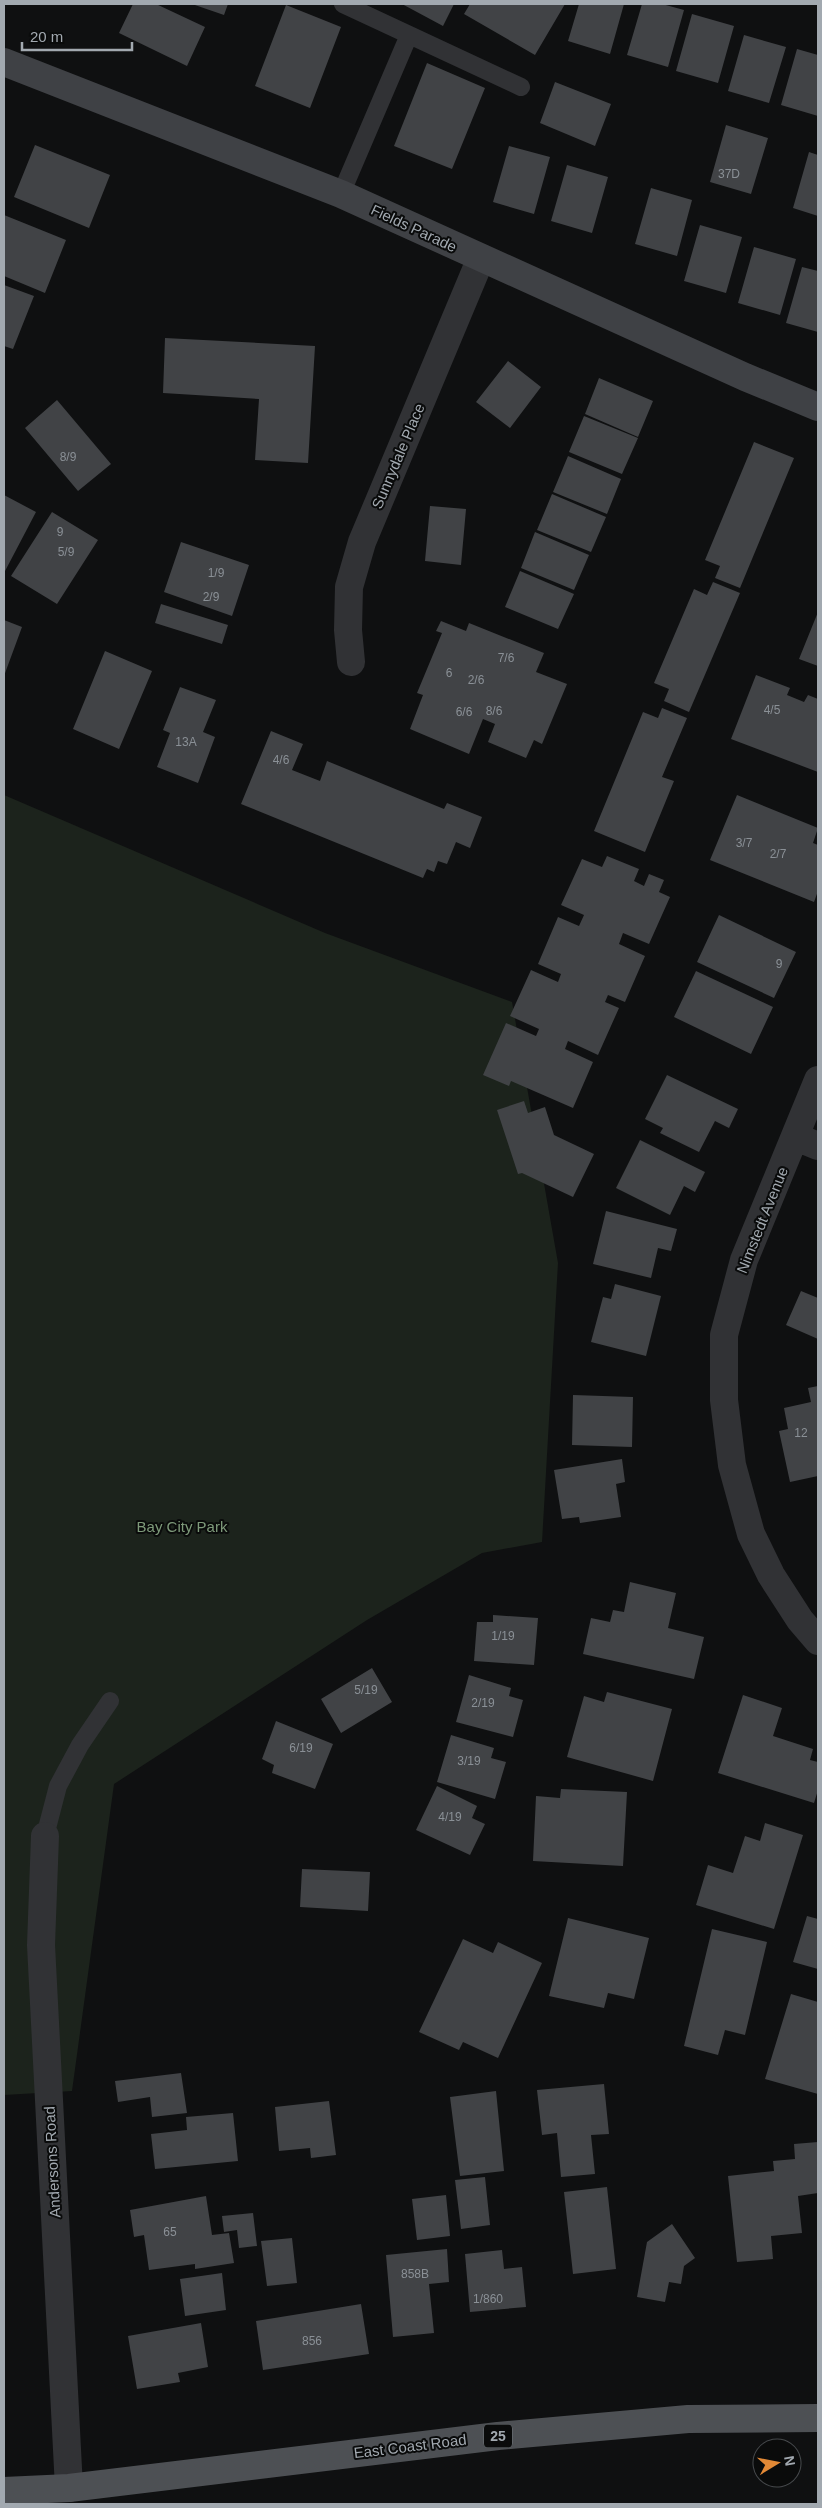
<svg xmlns="http://www.w3.org/2000/svg" width="822" height="2508" font-family="Helvetica,sans-serif">
<rect width="100%" height="100%" fill="#0f1011"/>
<path fill="#1c231c" d="M4,795L325,933L512,1002L558,1263L542,1542L482,1553L367,1620L114,1784L72,2091L4,2095Z"/>
<path fill="#414346" d="M133,4H156L205,27L187,66L119,33Z
M192,4H228L224,15Z
M402,4H454L443,26Z
M470,4H565L535,55L464,14Z
M579,4H624L610,54L568,41Z
M642,4H662L684,10L668,67L627,55Z
M286,5L341,27L310,108L255,86Z
M692,14L734,26L718,83L676,71Z
M744,35L786,47L769,103L728,91Z
M797,49L818,55V116L781,105Z
M427,63L485,88L452,169L394,146Z
M555,82L611,104L595,146L540,123Z
M726,125L768,138L751,194L710,182Z
M35,145L110,175L89,228L14,197Z
M509,146L550,157L534,214L493,202Z
M809,152L818,155V216L793,208Z
M567,165L608,177L592,233L551,221Z
M651,188L692,200L677,256L635,244Z
M4,215L66,240L45,293L4,276Z
M700,225L742,237L726,293L684,281Z
M754,247L796,259L780,315L738,303Z
M802,267L818,271V332L786,323Z
M4,285L34,296L13,349L4,346Z
M165,338L315,346L308,463L255,460L259,399L163,393Z
M508,361L541,387L510,428L476,402Z
M599,378L653,401L638,437L585,414Z
M57,400L111,464L78,491L25,428Z
M584,416L638,438L622,474L569,452Z
M754,442L794,458L740,588L715,578L720,566L705,560Z
M568,456L621,479L607,514L553,492Z
M552,494L606,517L591,552L537,530Z
M4,495L36,512L4,573Z
M430,506L466,509L461,565L425,561Z
M52,512L98,540L57,604L11,576Z
M535,532L589,555L574,590L521,568Z
M181,542L249,565L232,616L164,592Z
M520,571L574,594L558,629L505,607Z
M713,582L740,593L689,712L664,701L669,689L654,683L694,589L707,595Z
M161,604L228,625L222,644L155,623Z
M818,612V666L799,659Z
M4,620L22,627L4,676Z
M441,621L466,631L469,623L544,653L536,672L567,684L542,744L534,740L526,758L488,742L495,724L483,719L469,754L410,729L423,695L417,693L442,633L436,631Z
M105,651L152,671L119,749L73,729Z
M756,675L790,688L787,695L804,702L808,695L818,699V772L731,739Z
M180,687L216,700L203,732L215,737L198,783L157,767L170,733L163,730Z
M662,708L687,718L662,777L674,781L645,852L594,831L643,712L658,718Z
M271,731L303,744L292,770L320,781L327,761L444,809L447,803L482,817L470,848L456,842L447,864L438,861L434,872L427,869L423,878L241,804Z
M737,795L818,828L813,843L818,845V891L814,902L710,860Z
M607,856L639,869L634,881L644,886L649,874L664,880L659,892L670,897L649,944L623,933L619,944L645,956L625,1002L608,995L605,1002L619,1008L598,1055L568,1041L565,1049L593,1062L573,1108L511,1081L509,1086L483,1075L506,1023L536,1036L539,1029L510,1016L531,970L558,982L561,974L538,964L558,917L579,926L584,915L561,905L582,859L602,867Z
M719,915L796,952L774,998L697,962Z
M696,971L773,1007L751,1054L674,1017Z
M667,1075L738,1109L729,1128L715,1121L699,1152L660,1133L663,1128L645,1119Z
M524,1101L528,1113L545,1107L554,1135L594,1154L573,1197L522,1173L518,1174L497,1110Z
M640,1140L705,1172L695,1192L684,1186L670,1215L616,1188Z
M606,1211L677,1229L671,1251L658,1248L651,1278L593,1264Z
M615,1284L661,1296L646,1356L591,1342L603,1297L611,1299Z
M801,1291L818,1298V1339L786,1325Z
M818,1386V1476L790,1482L779,1431L788,1429L784,1408L811,1402L808,1388Z
M573,1395L633,1397L632,1447L572,1445Z
M622,1459L625,1482L616,1484L621,1517L580,1523L579,1517L562,1519L554,1470Z
M630,1582L676,1593L668,1628L704,1637L694,1679L583,1654L591,1618L610,1622L613,1610L624,1612Z
M493,1615L538,1618L534,1665L474,1661L477,1622H493Z
M372,1668L392,1702L341,1733L321,1699Z
M469,1675L511,1688L509,1696L523,1700L513,1737L456,1722Z
M607,1692L672,1709L653,1781L567,1757L584,1696L604,1702Z
M743,1695L782,1708L773,1736L813,1749L810,1760L818,1762V1790L814,1803L718,1773Z
M276,1721L333,1744L315,1789L272,1773L274,1765L262,1759Z
M451,1735L494,1748L491,1758L506,1762L495,1799L437,1782Z
M437,1786L477,1806L472,1818L485,1824L470,1855L416,1830Z
M561,1789L627,1792L623,1866L533,1861L536,1796L560,1798Z
M765,1823L803,1835L774,1929L696,1905L708,1865L733,1873L745,1836L760,1841Z
M302,1869L370,1872L368,1911L300,1907Z
M807,1916L818,1919V1969L793,1962Z
M568,1918L649,1938L634,1999L608,1993L604,2008L549,1996Z
M712,1929L767,1942L745,2035L725,2030L718,2055L684,2046Z
M463,1939L493,1953L498,1942L542,1963L498,2058L463,2042L459,2050L419,2032Z
M791,1994L818,2002V2094L765,2079Z
M181,2073L187,2113L152,2117L150,2097L118,2102L115,2081Z
M604,2084L609,2134L591,2135L595,2174L561,2177L557,2133L542,2135L537,2090Z
M496,2091L504,2171L460,2176L450,2097Z
M329,2101L336,2155L311,2158L310,2148L279,2151L275,2107Z
M233,2113L238,2161L155,2169L151,2134L187,2130L186,2117Z
M818,2142V2193L798,2196L802,2233L771,2236L773,2259L737,2262L728,2176L774,2171L773,2161L795,2159L794,2144Z
M485,2177L490,2225L461,2229L455,2180Z
M607,2187L616,2269L573,2274L564,2192Z
M446,2195L450,2236L417,2240L412,2199Z
M206,2196L212,2235L229,2233L234,2263L195,2269V2264L149,2270L144,2235L134,2237L130,2210Z
M253,2213L257,2246L239,2248L237,2230L224,2232L222,2216Z
M672,2224L695,2258L684,2266L681,2284L669,2282L665,2302L637,2297L647,2242Z
M292,2238L297,2283L267,2286L261,2241Z
M447,2249L449,2282L429,2284L434,2333L393,2337L386,2255Z
M502,2250L504,2269L522,2267L526,2307L470,2312L465,2254Z
M222,2273L226,2310L185,2316L180,2279Z
M361,2304L369,2354L263,2370L256,2321Z
M201,2323L208,2367L178,2373L180,2382L137,2389L128,2336Z"/>
<g fill="none" stroke-linecap="round" stroke-linejoin="round">
<path stroke="#313235" stroke-width="18" d="M343,4L521,87
M341,194L409,35
M45,1836L58,1786L80,1745L110,1701"/>
<path stroke="#313235" stroke-width="28" d="M351,662L348,630L349,587L362,542L481,258
M818,1080L744,1260L724,1335V1400L732,1465L751,1534L771,1575L800,1620L818,1641
M796,1137L818,1146
M45,1836L41,1945L69,2488"/>
<path stroke="#3f4145" stroke-width="28" d="M4,62L341,194L745,377L818,407"/>
<path stroke="#4d5054" stroke-width="28" d="M4,2491L69,2488L498,2436L688,2419L818,2418"/>
</g>
<g text-anchor="middle" dominant-baseline="central" stroke-width="4" stroke-linejoin="round" paint-order="stroke">
<g font-size="12" fill="#8a9096">
<text x="729" y="174">37D</text>
<text x="68" y="457">8/9</text>
<text x="60" y="532">9</text>
<text x="66" y="552">5/9</text>
<text x="216" y="573">1/9</text>
<text x="211" y="597">2/9</text>
<text x="506" y="658">7/6</text>
<text x="449" y="673">6</text>
<text x="476" y="680">2/6</text>
<text x="772" y="710">4/5</text>
<text x="494" y="711">8/6</text>
<text x="464" y="712">6/6</text>
<text x="186" y="742">13A</text>
<text x="281" y="760">4/6</text>
<text x="744" y="843">3/7</text>
<text x="778" y="854">2/7</text>
<text x="779" y="964">9</text>
<text x="801" y="1433">12</text>
<text x="503" y="1636">1/19</text>
<text x="366" y="1690">5/19</text>
<text x="483" y="1703">2/19</text>
<text x="301" y="1748">6/19</text>
<text x="469" y="1761">3/19</text>
<text x="450" y="1817">4/19</text>
<text x="170" y="2232">65</text>
<text x="415" y="2274">858B</text>
<text x="488" y="2299">1/860</text>
<text x="312" y="2341">856</text>
</g>
<rect fill="#0a0b0b" stroke="#747a7e" stroke-width="1" x="484" y="2424.5" width="28" height="23" rx="4"/>
<g font-size="14" font-weight="bold" fill="#a2a9b0">
<text x="498" y="2436">25</text>
</g>
<g font-size="15" fill="#a2a9b0" stroke="#0a0b0b">
<text transform="translate(414 228) rotate(25)">Fields Parade</text>
<text transform="translate(398 456) rotate(-67)">Sunnydale Place</text>
<text transform="translate(762 1220) rotate(-68)">Nimstedt Avenue</text>
<text transform="translate(52 2162) rotate(-93)">Andersons Road</text>
<text transform="translate(410 2446) rotate(-7)">East Coast Road</text>
</g>
<g font-size="15" fill="#7e9a7a" stroke="#0a0b0b">
<text x="182" y="1526">Bay City Park</text>
</g>
</g>
<rect width="822" height="2508" fill="none" stroke="#a2a9b0" stroke-width="10"/>
<g transform="translate(777 2463) rotate(80)"><circle r="24" fill="#0a0b0b" stroke="#474a4d"/>
<path d="M0-4L9 19L0 12L-9 19Z" fill="#e28936"/>
<text y="-8" font-size="14" font-weight="bold" text-anchor="middle" fill="#a2a9b0">N</text>
</g>
<path d="M22 42v8h110v-8" fill="none" stroke="#a2a9b0" stroke-width="2.5"/>
<text x="30" y="42" font-size="15" fill="#a2a9b0" stroke="#0a0b0b" stroke-width="4" paint-order="stroke">20 m</text>
</svg>
